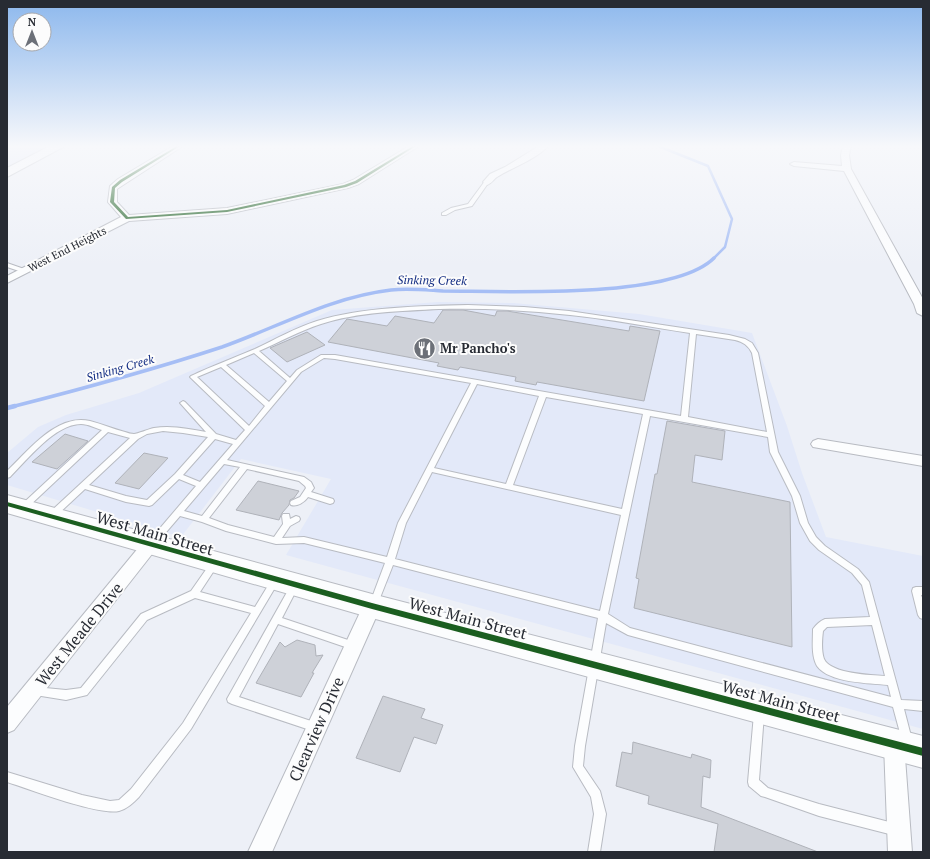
<svg xmlns="http://www.w3.org/2000/svg" width="930" height="859" font-family="'PT Serif',serif">
<rect width="100%" height="100%" fill="#edf0f7"/>
<path fill="#e3e9f9" d="M7,146H50L7,168Z
M438,302L513,303L639,314L752,333L787,426L802,473L826,537L923,556V729L286,555L331,479L241,459L181,537L7,485V453L38,427L66,415L139,393L332,310Z"/>
<g fill="none" stroke-linecap="round" stroke-linejoin="round">
<path stroke="#a6bef5" stroke-width="2.5" d="M658,146L708,166L732,219L725,247L713,259"/>
<path stroke="#a6bef5" stroke-width="3.5" d="M11,407C82,389 152,370 222,347C278,327 331,297 391,290C408,288 426,290 443,291C502,291 672,300 714,258"/>
<path stroke="#a6bef5" stroke-width="4.5" d="M7,408L15,406"/>
</g>
<path fill="#ced1d8" stroke="#afb2b9" d="M443,310H463L495,316L497,311H507L629,331L630,326L660,331L644,401L537,382L536,385L515,381L516,377L460,367L458,370L437,366L439,363L328,342L347,319L387,326L395,316L434,323Z
M307,332L325,345L287,362L270,348Z
M667,421L725,431L722,460L695,455L692,482L790,502L792,647L634,608L639,579L636,578L655,474H657Z
M65,434L88,441L57,469L32,462Z
M144,453L168,458L139,489L115,483Z
M258,481L299,491L294,498L290,500L289,505L282,513L279,520L236,510Z
M297,640L315,645L316,656L323,655L312,673H314L301,697L256,683L280,642L285,647Z
M383,696L425,709L421,718L443,725L436,744L414,737L400,772L356,758Z
M633,742L691,758L692,754L711,760L710,778L703,776L701,807L818,852H714L718,824L648,804L649,796L616,786L622,752L632,754Z"/>
<g fill="none" stroke-linecap="round" stroke-linejoin="round">
<defs>
<path id="lane" d="M485,181L489,182L472,206L455,210L446,215H442V213L451,208L468,204Z
M7,263L27,270L28,271L25,273L7,267Z
M468,305L524,307L569,311L729,335L745,339L752,343L758,353L778,452L800,496L808,523L816,537L825,546L858,569L869,582L901,700L923,701V711L904,709L912,740L911,744L907,745L903,744L893,707L628,635L606,623L585,746L583,766L600,791L606,814L600,852H588L594,814L591,797L573,767L575,746L598,618L393,565L378,603L377,606L374,607L371,606L370,603L385,563L304,543L276,544L226,531L202,522L180,516L156,544L153,545L150,544L149,542L150,540L196,486L179,479L152,505L149,506L126,502L85,489L55,517H49L48,515L49,513L130,438L108,432L26,509H20L19,507L102,430C95,428 88,424 81,424C55,424 27,460 10,477L7,478V471C28,451 57,413 90,421C102,424 113,429 125,432C128,433 131,434 134,434C137,434 149,429 154,428C171,425 189,429 206,432L181,404L180,403L183,401L185,402L216,434L236,440L245,430L191,378L190,377L191,376C212,366 234,358 255,349C276,339 295,328 317,321C362,307 420,306 468,305ZM439,309C483,308 526,310 570,315C610,319 650,327 690,333L681,416L335,355H321L297,370L290,378L259,351C280,342 299,331 321,324C357,312 402,311 439,309ZM696,334L735,340C743,342 748,345 752,353L767,432L688,417ZM254,353L287,381L269,402L226,365ZM324,358L335,359L471,383L398,523L387,557L304,537L282,538L290,526L299,521L300,519L299,517L296,516L290,519L289,514H283L282,516L283,524L274,537L228,525L209,518L247,469L299,481L305,486L306,488L300,497L291,501L290,503L291,505C297,507 305,502 308,497L330,504L333,503L334,501L333,499L311,492L314,488L311,482L304,477L227,460L301,372ZM221,367L265,406L249,426L197,377ZM477,384L539,396L506,484L434,468ZM546,397L643,414L622,509L513,485ZM650,416L768,437L770,452L792,496L800,523L810,541L819,550L852,573L862,585L870,617L825,619C820,621 816,625 813,629C813,641 811,655 817,666C829,683 869,683 888,685L891,697L630,628L608,614ZM163,431L183,433L208,437L175,474L147,500L126,496L89,485L138,439L147,434ZM215,439L233,444L200,482L183,475ZM224,464L240,467L202,516L184,511ZM432,472L621,515L600,611L395,559L406,523ZM872,625L885,676C871,675 831,674 824,659C821,650 822,639 823,631L827,627Z
M215,560L218,561L219,563L200,592L255,607L272,579L275,578L278,579L279,581L191,729L139,797C133,803 127,809 119,811C100,816 29,789 7,782V772L82,795L110,801L119,800L131,789L183,723L251,613L195,598L147,620L87,695L66,700L35,695L32,694L30,691L32,688L35,687L66,690L81,688L141,614L191,591L212,561Z
M294,583L297,585L298,587L282,618L357,643L359,646L357,649L354,650L278,624L239,697L320,724L321,727L320,730L316,732L232,704L228,702L227,699L291,585Z
M916,587H923V595H921L923,600V619L920,618L918,615L912,591L913,588Z
M759,709L763,711L764,714L759,780L768,788L819,804L897,824L901,826L903,830L901,834L897,836L819,816L765,797L761,796L749,786L748,782L754,714L755,711Z"/>
<path id="street" d="M173,146H183L117,189V202L129,215L227,208L343,184L353,180L409,146H419L359,184L348,188L227,214L129,221L7,283V276L121,217L108,202L110,186L118,179Z
M539,146H548C535,160 513,167 497,177C493,180 492,183 487,185L483,182L490,174L505,167Z
M843,146H851L849,155L851,169L923,299V316L917,313L914,304L844,171L794,166L790,164L794,162L842,166L841,155Z
M818,439L923,456V466L813,447L811,444L813,441Z
M150,539L156,541L158,545L156,549L14,730L7,733V707L144,541Z
M372,599L378,601L381,606L272,852H248L363,606L366,601Z
M894,734L901,737L904,744L912,852H888L884,744L887,737Z"/>
<path id="secondary" d="M50,146H65L7,177V168Z"/>
<path id="primary" d="M7,495L372,594L923,736V768L372,618L7,513Z"/>
</defs>
<use href="#lane" stroke="#b8bbc2" stroke-width="2"/>
<use href="#street" stroke="#b8bbc2" stroke-width="2"/>
<use href="#secondary" stroke="#b8bbc2" stroke-width="2"/>
<use href="#primary" stroke="#b8bbc2" stroke-width="2"/>
<use href="#lane" fill="#fcfdfe" fill-rule="evenodd"/>
<use href="#street" fill="#fcfdfe" fill-rule="evenodd"/>
<use href="#secondary" fill="#fcfdfe" fill-rule="evenodd"/>
<use href="#primary" fill="#fcfdfe" fill-rule="evenodd"/>
<defs>
<path id="cycleway" d="M177,146H180L122,182L115,188L114,202L128,217L227,210L344,185L355,181L413,146H416L357,183L346,187L227,212L126,219L110,202L112,187L120,180Z
M7,502L372,603L923,748V756L372,609L7,506Z"/>
</defs>
<use href="#cycleway" stroke="#fcfcfc" stroke-width="3"/>
<use href="#cycleway" fill="#1b5e20" fill-rule="evenodd"/>
</g>
<linearGradient id="sky" x2="0" y2="1"><stop stop-color="#8db8ed"/><stop offset="0.55" stop-color="#f7f8fb"/><stop offset="1" stop-color="#f7f8fb" stop-opacity="0"/></linearGradient>
<rect width="930" height="266" fill="url(#sky)"/>
<defs>
<symbol id="restaurant-disc" viewBox="-11 -11 22 22"><circle r="9.5" fill="#6c7078" stroke="#fcfcfc"/><path d="M-5-6h1v4h1v-4h1v4h1v-4h1v5L-1.5 .5V6h-2V.5L-5-1ZM5-6V6H3V1.5H1.5Q1.5-4 5-6Z" fill="#fff"/></symbol>
</defs>
<g fill-rule="evenodd">
<use href="#restaurant-disc" x="412" y="336" width="25" height="25"/>
</g>
<g text-anchor="middle" dominant-baseline="central" stroke-width="4" stroke-linejoin="round" paint-order="stroke">
<g font-size="11" fill="#272b33" stroke="#fcfcfc">
<text transform="translate(67 249) rotate(-27)">West End Heights</text>
</g>
<g font-size="12" font-style="italic" fill="#142e83" stroke="#fcfcfc">
<text transform="translate(432 280) rotate(1)">Sinking Creek</text>
<text transform="translate(120 368) rotate(-16)">Sinking Creek</text>
</g>
<g font-size="13" font-weight="bold" fill="#272b33" stroke="#fcfcfc" text-anchor="start">
<text x="440" y="348">Mr Pancho's</text>
</g>
<g font-size="16" fill="#272b33" stroke="#fcfcfc">
<text transform="translate(155 533) rotate(16)">West Main Street</text>
<text transform="translate(468 618) rotate(15)">West Main Street</text>
<text transform="translate(79 634) rotate(-51)">West Meade Drive</text>
<text transform="translate(781 701) rotate(15)">West Main Street</text>
<text transform="translate(316 729) rotate(-66)">Clearview Drive</text>
</g>
</g>
<rect width="930" height="859" fill="none" stroke="#272b33" stroke-width="16"/>
<g transform="translate(32 32)"><circle r="19" fill="#fcfcfc" stroke="#a7a8ac"/>
<path d="M0-3L7 15L0 10L-7 15Z" fill="#6c7078"/>
<text y="-6" font-size="11" font-weight="bold" text-anchor="middle" fill="#272b33">N</text>
</g>
</svg>
